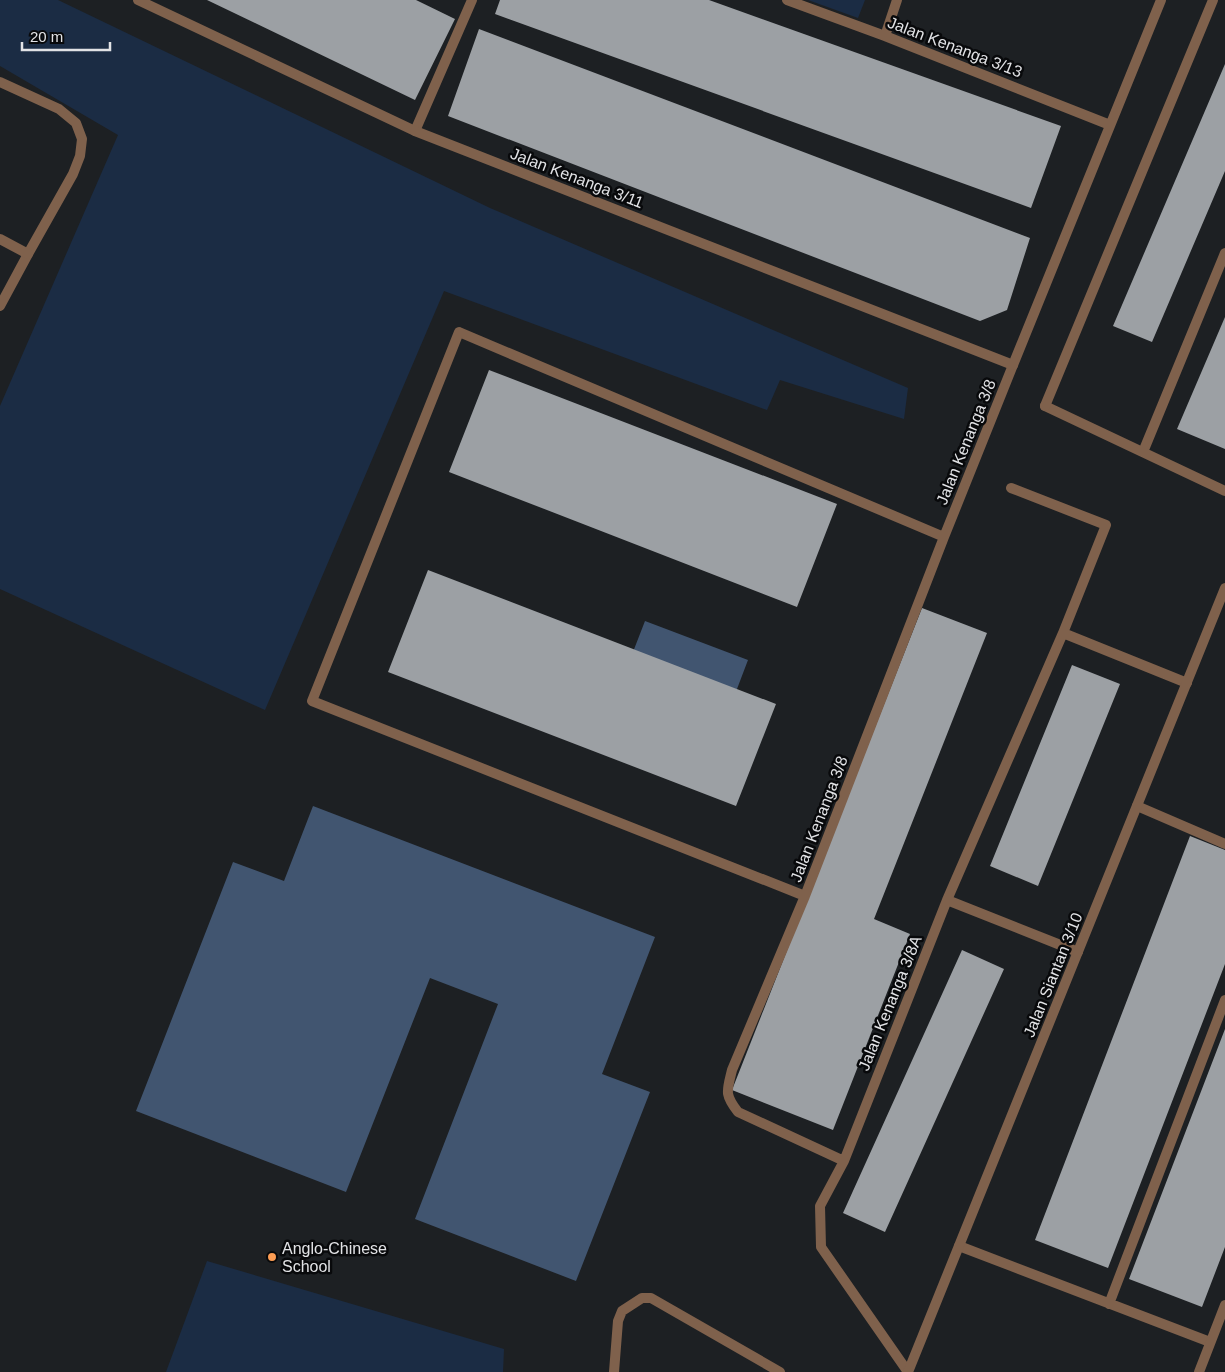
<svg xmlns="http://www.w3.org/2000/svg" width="1225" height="1372" font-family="Arial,sans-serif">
<rect width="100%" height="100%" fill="#1d2023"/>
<path fill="#1b2c44" d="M0,0H58L490,208L908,388L904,419L780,380L767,410L444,291L265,710L0,589V406L118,135L0,66Z
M808,0H865L858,18Z
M207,1261L504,1349L503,1372H166Z"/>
<path fill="#415570" d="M645,621L748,660L729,710L626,670Z
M313,806L655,937L602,1074L650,1092L576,1281L415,1219L498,1004L430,978L346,1192L136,1111L233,862L284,881Z"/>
<path fill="#9ca0a4" d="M207,0H416L455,19L415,100Z
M500,0H709L1061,126L1031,208L495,14Z
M479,29L1030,238L1007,310L980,321L448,116Z
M1225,64V171L1152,342L1113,326Z
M1225,317V449L1177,429Z
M489,370L837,504L797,607L449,472Z
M428,570L776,704L736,806L388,672Z
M922,608L987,633L874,919L910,934L833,1130L732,1090Z
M1072,665L1120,684L1038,886L990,866Z
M1190,836L1225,850V964L1108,1268L1035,1240Z
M962,950L1004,969L885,1232L843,1213Z
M1225,1029V1247L1202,1307L1129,1279Z"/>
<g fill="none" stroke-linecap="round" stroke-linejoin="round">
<path stroke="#7f614c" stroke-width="10" d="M0,82L59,109L76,123L82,139L80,156L73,174L28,254L0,306
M415,131L472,0
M1045,406L1225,491
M1143,452L1225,253
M1011,488L1106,525L1063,633L1187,683
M1137,806L1225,844
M805,896L312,701L459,332L944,537
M947,900L1078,952
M844,1161L738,1112C724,1094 727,1091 732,1070L805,896L944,537L1013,365
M959,1246L1210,1342
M1109,1304L1225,1000
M614,1372L618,1321L622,1311L642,1298H651L780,1372
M908,1372L821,1247L820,1206L844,1161L947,900L1063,633"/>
<path stroke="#7f614c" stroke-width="10" d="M138,0L415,131L1013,365L1161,0
M787,0L885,36L1110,125
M885,36L897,0
M0,239L28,254
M1045,406L1213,0
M908,1372L1225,588
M1199,1372L1225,1305"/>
</g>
<circle fill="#fc9d54" stroke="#08090b" stroke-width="2" cx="272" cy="1257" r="5"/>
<g text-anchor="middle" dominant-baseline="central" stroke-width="5" stroke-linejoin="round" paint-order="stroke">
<g font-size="16" fill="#e2e3e6" stroke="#08090b">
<text transform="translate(955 47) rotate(21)">Jalan Kenanga 3/13</text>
<text transform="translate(577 178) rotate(21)">Jalan Kenanga 3/11</text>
<text transform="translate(966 442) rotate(-68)">Jalan Kenanga 3/8</text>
<text transform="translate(819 819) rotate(-69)">Jalan Kenanga 3/8</text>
<text transform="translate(1053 975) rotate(-68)">Jalan Siantan 3/10</text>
<text transform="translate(890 1003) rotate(-68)">Jalan Kenanga 3/8A</text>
</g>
<g font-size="16" fill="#e2e3e6" stroke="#08090b" text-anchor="start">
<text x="282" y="1248">Anglo-Chinese<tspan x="282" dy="18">School</tspan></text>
</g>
</g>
<path d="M22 42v8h88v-8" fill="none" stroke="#e2e3e6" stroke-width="2.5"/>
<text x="30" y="42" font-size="15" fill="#e2e3e6" stroke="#08090b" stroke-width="4" paint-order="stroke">20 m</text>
</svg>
